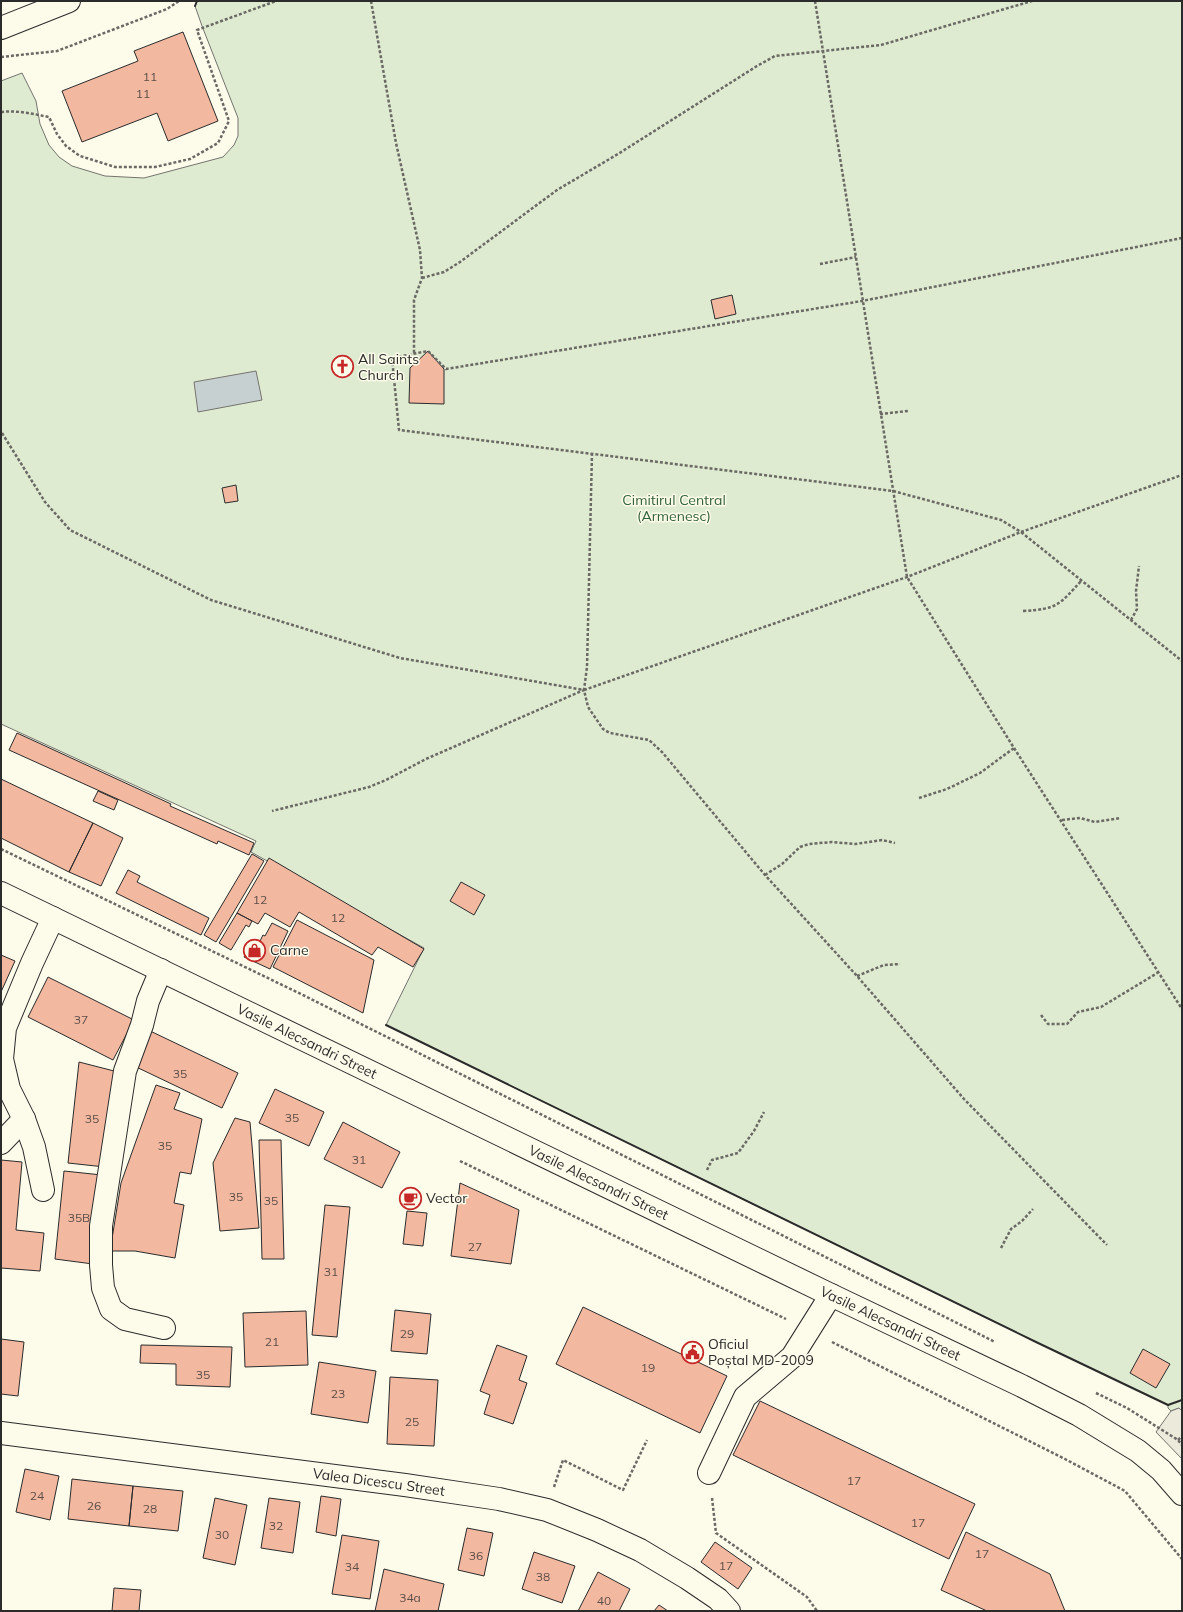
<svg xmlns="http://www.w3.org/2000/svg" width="1183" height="1612" font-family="Mulish,sans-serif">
<rect width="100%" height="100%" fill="#fdfbea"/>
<path fill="#deebd1" stroke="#74746e" d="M197,1H1182V1411H1181L1179,1408L1171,1411L1168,1408V1405L1036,1342L386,1025L424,948L251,852L256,841L1,724V81L22,73L36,101L40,124L49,145L59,157L72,166L105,176L144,178L223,157L234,145L238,136V118L202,26L195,6Z"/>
<path fill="#eceadb" stroke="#74746e" d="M1179,1408L1182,1411V1459L1156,1432L1171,1411Z"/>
<path fill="#c7d0d0" stroke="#74746e" d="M256,371L262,400L198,412L194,382Z"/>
<path fill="#f2b8a0" stroke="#2b2b2b" d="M183,32L218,121L168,141L157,113L82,142L62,91L138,61L134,51Z
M732,295L736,314L715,319L711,300Z
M428,351L444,369V404L409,403L410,368Z
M236,485L238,501L225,503L222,488Z
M17,733L171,804L170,806L254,843L249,855L218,841L217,844L9,750Z
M1,779L93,823L69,872L1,838Z
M98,791L118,800L114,810L93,801Z
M93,823L123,838L101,886L69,872Z
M252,854L264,861L216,942L204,935Z
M269,858L424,949L413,967L378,947L372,955L299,912L290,927L265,913L258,924L237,913Z
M128,870L140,876L137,882L209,918L201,935L116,893Z
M461,882L485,895L474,915L450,901Z
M237,913L252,921L249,927L246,925L231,950L219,943Z
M297,920L374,960L363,1013L273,967Z
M272,923L288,931L270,969L244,957L252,942L258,945L263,935L265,936Z
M1,955L15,961L1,992Z
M48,977L134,1020L113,1060L28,1017Z
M146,1029L238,1073L222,1108L130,1064Z
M79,1062L118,1072L105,1167L68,1163Z
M156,1085L180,1093L174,1109L202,1119L191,1174L180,1172L174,1203L184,1205L175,1258L135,1251H110L121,1183Z
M275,1089L324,1112L309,1146L259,1123Z
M235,1118L250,1122L259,1228L220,1231L213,1163Z
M343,1122L400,1152L382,1188L324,1159Z
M259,1140H281L284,1259H262Z
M1,1160L22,1162L16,1230L44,1233L40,1271L1,1268Z
M64,1171L102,1175L93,1264L55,1259Z
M460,1183L519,1210L511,1264L451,1256Z
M325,1205L350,1207L337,1337L312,1335Z
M407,1211L427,1213L423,1246L403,1244Z
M583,1307L727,1376L700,1433L556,1364Z
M395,1310L431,1314L427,1354L391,1351Z
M306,1311L308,1365L245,1367L243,1313Z
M1,1339L24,1342L18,1396L1,1394Z
M141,1345L232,1347L230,1387L176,1385V1364L140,1363Z
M497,1345L527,1356L519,1380L527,1383L513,1424L484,1414L490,1395L480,1391Z
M1143,1349L1170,1364L1156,1388L1130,1373Z
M319,1362L376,1371L368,1423L311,1414Z
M390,1377L438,1380L434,1446L387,1444Z
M760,1401L975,1504L949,1559L733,1455Z
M25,1469L59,1476L50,1520L16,1512Z
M72,1479L133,1486L129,1526L68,1519Z
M133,1486L183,1491L178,1531L129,1526Z
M321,1496L341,1499L336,1536L316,1532Z
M215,1498L247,1505L235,1565L203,1558Z
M269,1498L300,1502L293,1553L261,1548Z
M467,1528L493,1533L484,1576L458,1570Z
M966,1532L1050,1574L1065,1611H987L941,1590Z
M342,1535L379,1541L370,1599L332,1594Z
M715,1542L752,1568L738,1589L701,1562Z
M534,1552L575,1566L562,1603L522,1589Z
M384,1569L444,1584L438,1611H375Z
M598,1572L630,1589L619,1611H578Z
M114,1588L141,1590L139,1611H112Z
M659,1605L668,1611H654Z"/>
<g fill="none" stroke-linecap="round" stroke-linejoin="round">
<defs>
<g id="minor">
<path d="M161,970L148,1001L142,1025L125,1071L101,1226V1265L103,1288L111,1309L125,1319L164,1328"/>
<path d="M1,1143L24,1119"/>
<path d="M43,1190L34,1147L24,1119L9,1089L2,1059L5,1028L32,963L53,918"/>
<path id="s1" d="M1,1433L405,1485L499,1499L547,1510L597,1530L640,1550L687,1578L718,1599L729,1611"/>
<path d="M709,1473L745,1397L792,1357L831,1295"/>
</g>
<g id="major">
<path d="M1,28L69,1"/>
<path id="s2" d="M1,893L831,1295L1022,1386L1079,1415L1138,1451L1161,1470L1182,1494"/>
</g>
</defs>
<use href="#minor" stroke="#2b2b2b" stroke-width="24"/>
<use href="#major" stroke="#2b2b2b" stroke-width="24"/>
<path stroke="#6a6964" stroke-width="2.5" stroke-dasharray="3 2" stroke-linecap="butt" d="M371,1L396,143L420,250L422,278L414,300V354
M815,1L907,577L1014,748L1182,1009
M1,57L57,51L167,9L179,1
M1,112C18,110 33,114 49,117L57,134L66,146L80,156L115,167H155L190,159L218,143L229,121L197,30L276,1
M1182,238L862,301L446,369L428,351L392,358L399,430L893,491L1001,520L1021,532L1182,475
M820,264L856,257
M422,278L444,272L460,262L557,190L618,154L757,66L775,56L881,45L1032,1
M880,414L908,411
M2,433L45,502L70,530L211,600L400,658L584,690L426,759L386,780L369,787L272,811
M592,453L587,667L584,690L588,707L603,729L610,733L649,740L662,752L765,875L857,976L964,1099L1107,1245
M1023,611C1058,609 1059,605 1082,580
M1131,620L1137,609L1136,591L1139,566
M584,690L907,577L1021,532L1182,661
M919,798L947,789L980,773L1014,748
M1062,820L1080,818L1095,822L1121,818
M1,849L305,996L995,1342
M765,875L782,864L800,847L809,844L832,842L855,844L882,840L895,843
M857,976L884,965L900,964
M1041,1015L1048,1024H1067L1078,1012L1101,1007L1159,972
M460,1161L786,1319
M707,1170L712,1160L738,1153L754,1131L764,1112
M1001,1248L1011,1229L1022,1221L1033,1209
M832,1342L1065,1459L1125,1491L1182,1559
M1096,1393L1127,1408L1178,1440L1182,1445
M1178,1440L1182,1436
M554,1487L563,1460L623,1490L647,1440
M712,1498L716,1533L807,1597L817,1611"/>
<use href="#minor" stroke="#fdfbea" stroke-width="22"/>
<use href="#major" stroke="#fdfbea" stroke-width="22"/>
<path stroke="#2b2b2b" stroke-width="2" d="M195,6L197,1
M386,1025L1036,1342L1168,1405L1182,1400"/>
</g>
<defs>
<symbol id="church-ring" viewBox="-11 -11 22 22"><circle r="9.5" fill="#fdfbea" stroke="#c62828" stroke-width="1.5"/><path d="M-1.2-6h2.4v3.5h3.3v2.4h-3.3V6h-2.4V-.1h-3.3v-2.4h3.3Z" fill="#c62828"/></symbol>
<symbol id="shop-ring" viewBox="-11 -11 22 22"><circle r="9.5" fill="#fdfbea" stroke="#c62828" stroke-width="1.5"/><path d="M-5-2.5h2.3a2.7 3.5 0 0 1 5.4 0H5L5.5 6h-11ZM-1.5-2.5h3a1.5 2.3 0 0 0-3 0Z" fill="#c62828"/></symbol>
<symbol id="cafe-ring" viewBox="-11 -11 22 22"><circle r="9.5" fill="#fdfbea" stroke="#c62828" stroke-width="1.5"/><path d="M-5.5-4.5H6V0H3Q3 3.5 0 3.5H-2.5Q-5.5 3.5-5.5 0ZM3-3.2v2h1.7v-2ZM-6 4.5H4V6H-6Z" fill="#c62828"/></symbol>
<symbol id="civic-ring" viewBox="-11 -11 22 22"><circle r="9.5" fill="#fdfbea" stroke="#c62828" stroke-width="1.5"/><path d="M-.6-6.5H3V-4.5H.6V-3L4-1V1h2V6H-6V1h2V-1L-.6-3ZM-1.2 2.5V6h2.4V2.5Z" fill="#c62828"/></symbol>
</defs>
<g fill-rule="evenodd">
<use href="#church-ring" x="330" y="354" width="25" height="25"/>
<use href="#shop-ring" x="242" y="938" width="25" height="25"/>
<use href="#cafe-ring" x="398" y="1186" width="25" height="25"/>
<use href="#civic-ring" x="680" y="1340" width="25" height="25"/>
</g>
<g text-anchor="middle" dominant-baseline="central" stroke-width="3" stroke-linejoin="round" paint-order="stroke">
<g font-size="12" fill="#5d4e48">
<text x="150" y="76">11</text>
<text x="143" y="93">11</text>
<text x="260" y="899">12</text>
<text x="338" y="917">12</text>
<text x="81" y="1019">37</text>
<text x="180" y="1073">35</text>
<text x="292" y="1117">35</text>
<text x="92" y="1118">35</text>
<text x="165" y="1145">35</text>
<text x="359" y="1159">31</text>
<text x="236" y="1196">35</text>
<text x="271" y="1200">35</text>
<text x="79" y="1217">35B</text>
<text x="475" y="1246">27</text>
<text x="331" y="1271">31</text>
<text x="407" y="1333">29</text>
<text x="272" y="1341">21</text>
<text x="648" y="1367">19</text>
<text x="203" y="1374">35</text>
<text x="338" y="1393">23</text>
<text x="412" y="1421">25</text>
<text x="854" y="1480">17</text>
<text x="37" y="1495">24</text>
<text x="94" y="1505">26</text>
<text x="150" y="1508">28</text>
<text x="918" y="1522">17</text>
<text x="276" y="1525">32</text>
<text x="222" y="1534">30</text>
<text x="982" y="1553">17</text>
<text x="476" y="1555">36</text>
<text x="726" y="1565">17</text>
<text x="352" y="1566">34</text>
<text x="543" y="1576">38</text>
<text x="410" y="1597">34a</text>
<text x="604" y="1600">40</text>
</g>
<g font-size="14" fill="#2b2b2b" stroke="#fdfbea" text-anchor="start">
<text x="358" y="359">All Saints<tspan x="358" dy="16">Church</tspan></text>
<text x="270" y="950">Carne</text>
<text x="426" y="1198">Vector</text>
<text x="708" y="1344">Oficiul<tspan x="708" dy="16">Poștal MD-2009</tspan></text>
</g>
<g font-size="14" fill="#34623c" stroke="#fdfbea">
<text x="674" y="500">Cimitirul Central<tspan x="674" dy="16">(Armenesc)</tspan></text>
</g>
<g font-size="14" fill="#2b2b2b" stroke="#fdfbea">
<text stroke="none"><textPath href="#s2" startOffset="340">Vasile Alecsandri Street</textPath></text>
<text stroke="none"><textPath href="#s2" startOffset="664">Vasile Alecsandri Street</textPath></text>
<text stroke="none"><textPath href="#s2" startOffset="988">Vasile Alecsandri Street</textPath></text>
<text stroke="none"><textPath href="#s1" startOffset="381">Valea Dicescu Street</textPath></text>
</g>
</g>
<rect width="1183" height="1612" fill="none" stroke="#2b2b2b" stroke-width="4"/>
</svg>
